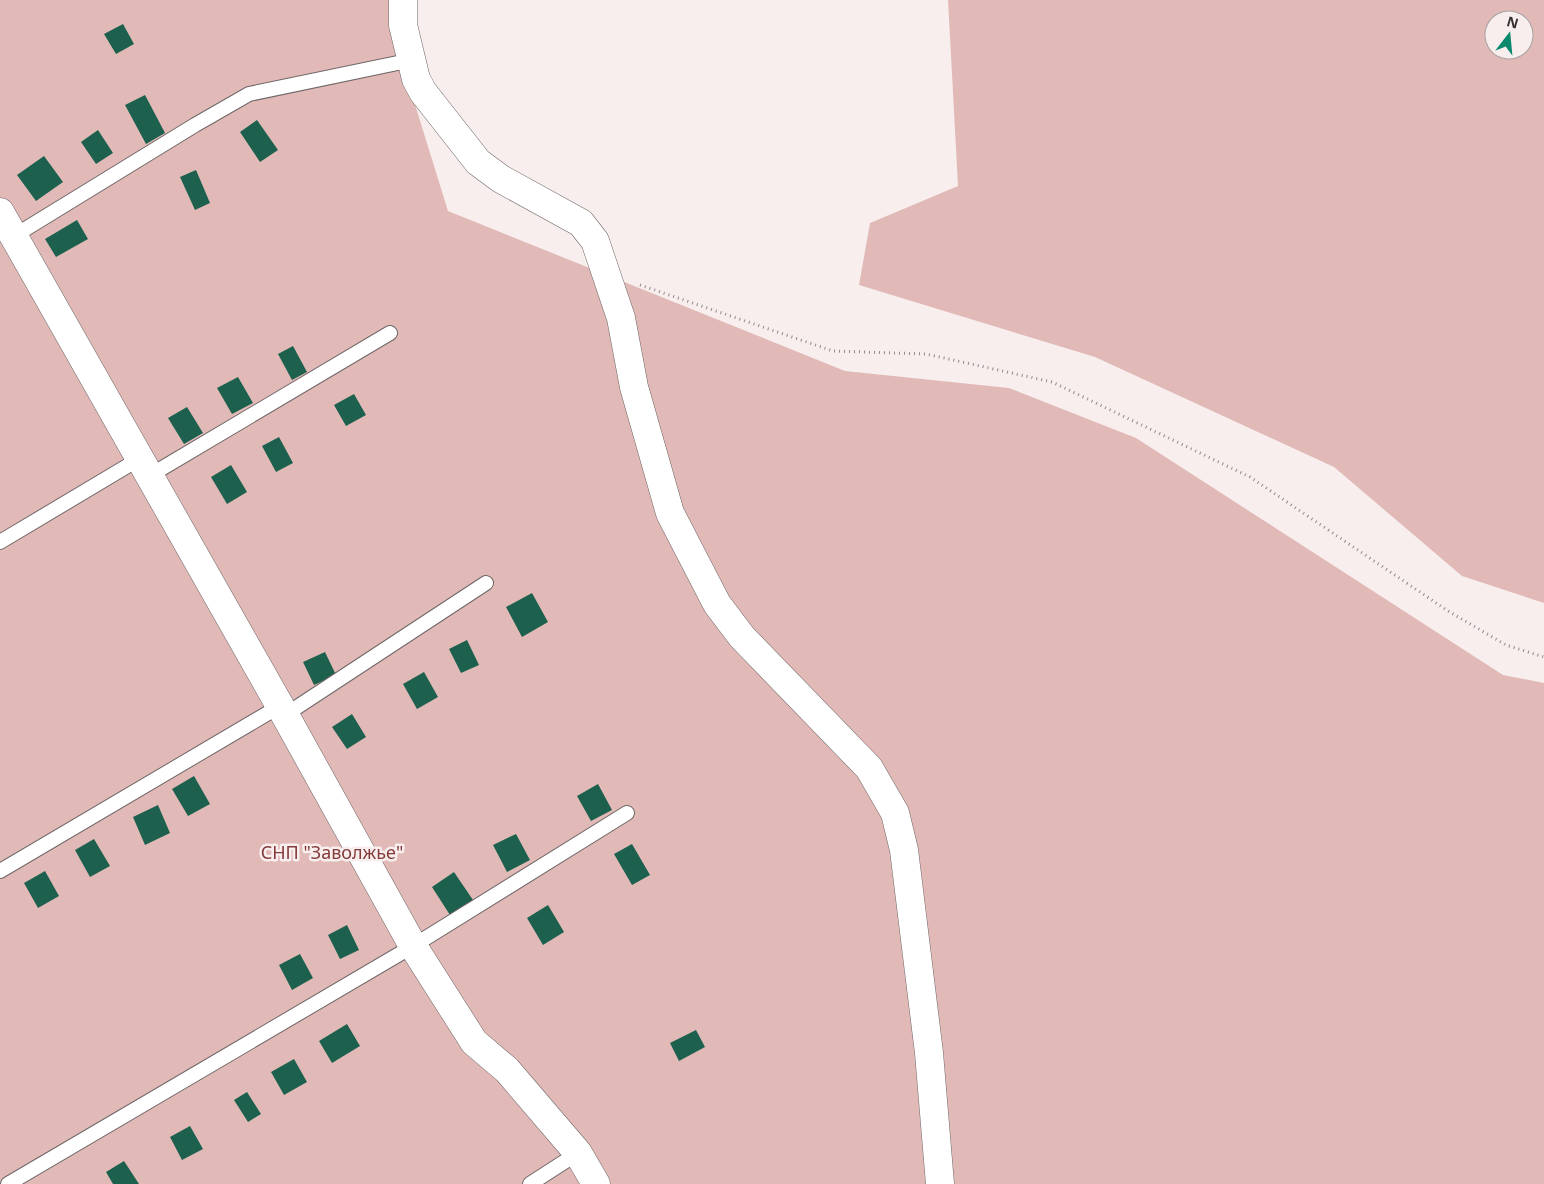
<svg xmlns="http://www.w3.org/2000/svg" width="1544" height="1184" font-family="'Noto Sans',sans-serif">
<rect width="100%" height="100%" fill="#f8eeee"/>
<path fill="#e1bab8" fill-rule="evenodd" d="M0,0H392L395,40L448,211L845,371L1009,388L1136,438L1503,675L1544,683V1184H0Z
M948,0H1544V603L1462,576L1334,467L1095,357L859,285L870,223L958,186ZM1494,20H1524V50H1494Z"/>
<path fill="#1c604d" d="M123,24L134,44L116,54L104,34Z
M145,95L165,133L146,144L125,105Z
M257,120L278,150L260,162L240,132Z
M98,130L113,153L96,164L81,142Z
M44,156L63,182L36,201L17,175Z
M196,170L210,203L195,210L180,177Z
M77,220L88,239L56,257L45,239Z
M293,346L307,372L292,380L278,354Z
M238,377L253,403L232,414L217,388Z
M354,394L366,415L346,426L334,405Z
M187,407L203,433L184,444L168,418Z
M279,437L293,463L276,472L262,446Z
M231,465L247,492L227,504L211,477Z
M532,593L548,622L522,637L506,607Z
M467,640L479,665L461,673L449,649Z
M325,652L336,675L314,685L303,662Z
M424,672L438,697L417,709L403,684Z
M352,714L366,737L347,749L332,727Z
M194,776L210,804L188,816L172,789Z
M598,784L612,810L591,821L577,796Z
M158,805L170,833L145,845L133,817Z
M516,834L530,860L507,872L493,845Z
M94,839L110,866L90,877L75,850Z
M632,844L650,875L632,885L614,854Z
M45,871L59,896L38,908L24,883Z
M454,872L473,900L450,915L432,887Z
M548,905L564,932L543,945L527,918Z
M347,925L359,950L340,959L328,935Z
M300,954L313,978L292,990L279,965Z
M347,1024L360,1046L332,1063L319,1041Z
M696,1030L705,1047L679,1061L670,1043Z
M294,1059L307,1082L284,1095L271,1072Z
M247,1092L261,1114L248,1122L234,1100Z
M190,1126L203,1149L182,1160L170,1137Z
M124,1161L139,1184H113L106,1172Z"/>
<g fill="none" stroke-linecap="round" stroke-linejoin="round">
<defs>
<path id="lane" d="M14,236L195,125L249,94L412,60
M149,476L390,333
M0,542L139,459
M285,715L486,583
M0,871L280,706
M8,1184L413,946L627,813
M530,1184L578,1153"/>
<path id="street" d="M403,0V25L416,79L423,92L478,162L501,179L581,223L595,241L621,318L634,387L670,513L717,604L742,637L869,768L895,813L904,850L929,1053L940,1184
M0,212L280,706L413,946L474,1042L507,1070L578,1153L596,1184"/>
</defs>
<use href="#lane" stroke="#6f6666" stroke-width="16"/>
<use href="#street" stroke="#6f6666" stroke-width="29"/>
<path stroke="#918a8a" stroke-width="3" stroke-dasharray="1 4" stroke-linecap="butt" d="M640,285L833,351L926,354L1052,382L1250,477L1448,611L1506,645L1544,657"/>
<use href="#lane" stroke="#fff" stroke-width="14"/>
<use href="#street" stroke="#fff" stroke-width="28"/>
</g>
<g text-anchor="middle" dominant-baseline="central" stroke-width="5" stroke-linejoin="round" paint-order="stroke">
<g font-size="18" fill="#853a3a" stroke="#f8eeee">
<text x="332" y="852">СНП "Заволжье"</text>
</g>
</g>
<g transform="translate(1509 35) rotate(16)"><circle r="24" fill="#f8eeee" stroke="#a9a2a2"/>
<path d="M0-4L9 19L0 12L-9 19Z" fill="#0b896d"/>
<text y="-8" font-size="14" font-weight="bold" text-anchor="middle" fill="#33302f">N</text>
</g>
</svg>
